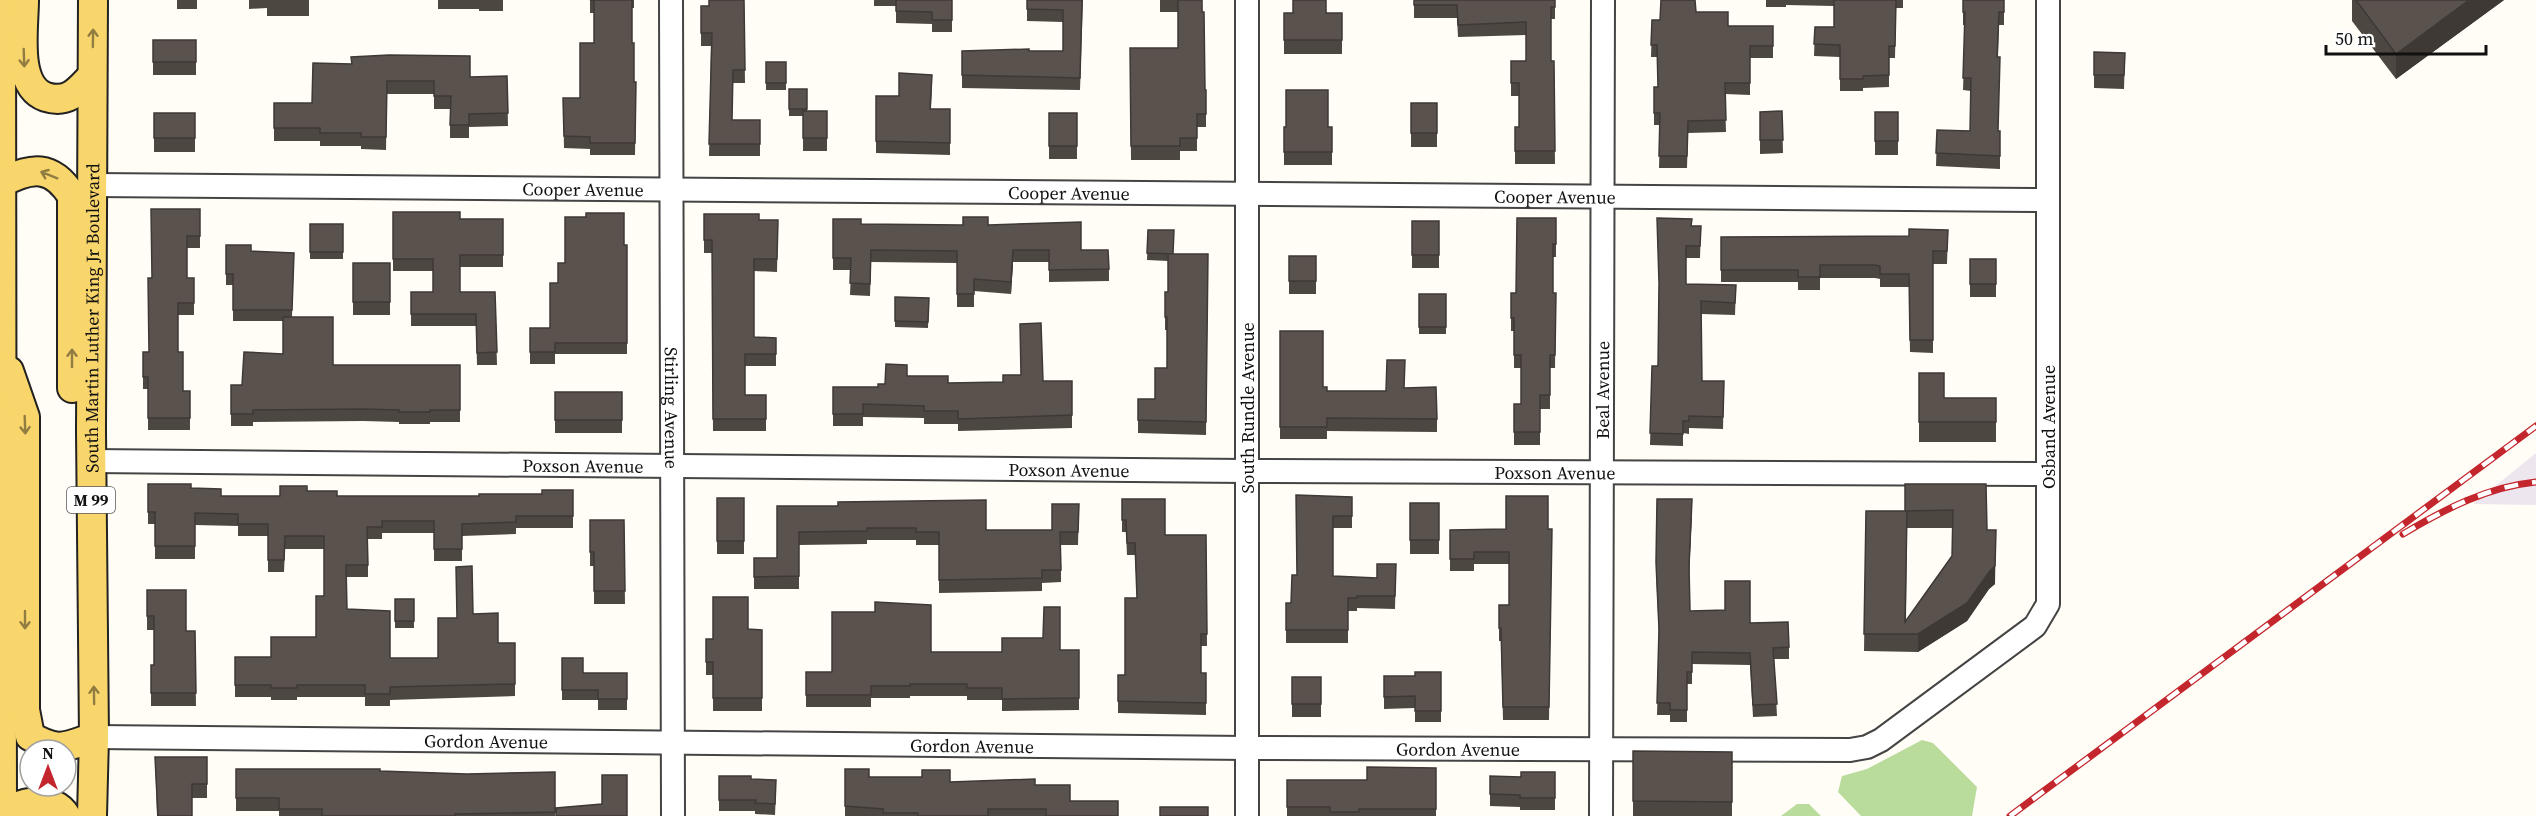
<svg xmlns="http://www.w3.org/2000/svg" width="2536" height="816" font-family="'Source Serif 4',serif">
<rect width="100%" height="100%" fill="#fffdf5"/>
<path fill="#eee6ef" d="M2536,453V505L2473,504Z"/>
<path fill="#b9dc9c" d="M1922,740L1933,743L1977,787L1972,816H1861L1838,792L1842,776L1867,769Z
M1797,804H1809L1821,816H1781Z"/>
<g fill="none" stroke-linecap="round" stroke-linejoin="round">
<defs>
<g id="minor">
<path id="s1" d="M671,0L673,816"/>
<path id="s2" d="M93,185L2047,200"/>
<path id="s3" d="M91,461L1246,471L2048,474"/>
<path id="s4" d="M94,737L1247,748L1850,750L1867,747L1881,740L2035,626L2048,604V0"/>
<path d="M1247,816V0"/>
<path id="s5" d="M1601,816L1603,0"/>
</g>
<g id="major">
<path d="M1,0L2,816"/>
<path d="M24,0C24,28 14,86 46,97C68,104 78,91 92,76"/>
<path d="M1,183C31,167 52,164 72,196V388"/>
<path d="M9,371L25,417V710L30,736C58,753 65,747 94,737"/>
<path d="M2,816C17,801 54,794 66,816"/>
<path id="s6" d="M92,816L94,737L91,431L93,0"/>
</g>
</defs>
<use href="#minor" stroke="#444" stroke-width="26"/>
<use href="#major" stroke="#222" stroke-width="32"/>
<use href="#minor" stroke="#fff" stroke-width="22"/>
<use href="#major" stroke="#f9d66b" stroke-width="28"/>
<defs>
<path id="rail" d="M2403,534C2445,509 2487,487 2536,482
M2010,816L2536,426"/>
</defs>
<use href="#rail" stroke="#c4262e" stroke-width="7"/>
<use href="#rail" stroke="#fff" stroke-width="4.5" stroke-dasharray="14" stroke-linecap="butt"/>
</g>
<path fill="#4d4742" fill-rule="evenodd" d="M177,0H197V9H177Z
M249,0H309V16H267V8L249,9Z
M438,0H503V11H479V9H438Z
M590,0H634V8H632V43L634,82H636L635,155H590V149L564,148L563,98H580L594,43V13H590Z
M744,0L745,83H733L732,120H760V156H709L711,46H701V6H709Z
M874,0H952V32H932V24L896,23V6H874Z
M1027,0H1083L1080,90L962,88V51H1063V22L1027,21Z
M1160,0H1202L1205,90H1206V127H1197V151H1180V160H1131L1130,48H1178V12H1160Z
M1414,0H1555V19H1551V61H1554L1555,164H1515V127H1519V96H1511V61H1526V35L1458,37L1457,18H1414Z
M1766,0H1903V8H1896L1895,58H1889V87L1863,88V91H1840V57L1814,56L1815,27H1834V6L1786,5V7H1766Z
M1963,0H2004V25H1999L1998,57V131H2000V169L1936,166L1937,130L1970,131L1971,91L1963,90L1965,25H1963Z
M2352,0H2504L2396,79L2352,21Z
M1696,12L1728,26H1773V58H1750V95L1725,94L1726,132L1688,133L1687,168H1659L1660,125H1654V87H1658L1657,57H1651L1652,20H1660Z
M1284,13H1342V54H1284Z
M153,40H196V75H153Z
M2094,52L2125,53L2124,89L2094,88Z
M766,62H786V90H766Z
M313,63L470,77L507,76L508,126L469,127V138H450V109H434V94H387L386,150L361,149V146H320V141H274V103H312Z
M932,87L931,109H950V155L876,153V96H899Z
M789,89H807V111H827V151H803V116H789Z
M1411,103H1437V147H1411Z
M1782,111L1783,153L1760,154V112Z
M1875,112H1898V155H1875Z
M154,113H195V152H154Z
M1049,113H1077V159H1049Z
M1284,127H1332V165H1284Z
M200,209V248H187V278H194V315H178V352L183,391H190V430H148V389H143V352H149L151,278Z
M393,212L460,219H503V267H460V292H495L497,365H477L476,326H411V292H433V271H393Z
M704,214L759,220H778L777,272L754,271V337L776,338V366H745V395H766V431H713L712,253H704Z
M1556,218V257H1553V293H1556L1555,368H1550V409H1540V445H1514V404H1521V368H1514V331H1511V293H1516Z
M833,219L861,224L902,225H988L1081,250L1109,269V281L1049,282V262H1013L1011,294L974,291V307H957V263L871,262L870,296L850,295L851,270H833Z
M1412,221H1439V268H1412Z
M310,224H343V259H310Z
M1692,226H1701L1700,258H1686V284L1736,285L1735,315L1701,314L1702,381H1724L1723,429L1689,428V434L1683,433V446L1650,445L1652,366H1658L1659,290Z
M1148,230L1173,254H1208L1206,435L1138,433V399H1155L1167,368V330H1165V292H1168V261L1147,260Z
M1948,230L1947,264H1933V353L1910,352L1909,287H1880V279L1875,278H1820V290H1798V282H1721V237L1909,236Z
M226,245L251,251L294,253L292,317L333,365H460V422H430V424H399V422L363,421L253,422V426H231V385H242L283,354V321H233V285H226Z
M624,245H627V354H555V364H530V328H550L558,283L565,263Z
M1289,256H1316V294H1289Z
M1970,259H1996V297H1970Z
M353,263H390V315H353Z
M1419,294H1446V334H1419Z
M895,297L929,298L928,328L895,327Z
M1280,331L1323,387L1327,391H1386L1404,388L1437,419V432L1327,431V439H1280Z
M1919,373L1944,398H1996V442H1919Z
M907,376L948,383L1072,381V428L958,431V424H924V418L863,417V426H833V387H878Z
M555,392H622V433H555Z
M148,484L191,488L221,496H280L307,491L337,496H479L542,494L573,490V528H516V534L462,536V561H434V533H382V539H368V577H346L347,609L390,658H438L457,618L473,614L498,643H515V696L390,700V706H365V697H297V700H271V697H235V657H271L316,637L324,596V549H285L284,572H268V536H238V526L195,525V559H155V524H148Z
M1905,484L1987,530L1995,584L1989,589L1967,621L1918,652L1864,651L1866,511H1905ZM1907,528H1953L1952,556L1906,621Z
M1296,495L1352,497V528H1333V576L1377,578L1396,564L1395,609L1357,608V611H1348V643H1286V603H1291L1297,575Z
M717,498H744V554H717Z
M1122,499L1165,535H1206L1207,646H1201V673H1206V715L1118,713V675H1125L1137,598L1135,555H1127L1126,532H1122Z
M1657,499L1692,511L1689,573L1690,611L1750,623L1789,647V659H1774L1777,716L1753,717L1750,665L1692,664V684H1687V722H1670V715H1657L1659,636L1656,574Z
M1410,503H1439V554H1410Z
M1079,504L1078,545H1061V582L1042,583V591L939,593V545H916V540H867V544L799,545V589H754V558H777V506L986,530H1052Z
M590,520H624L625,604H594V566H590Z
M1552,529L1549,720H1503L1501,641H1499V605H1509V564H1474V571H1450V530Z
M147,590L186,631H195L196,706H151V665H154V630H147Z
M395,599H414V628H395Z
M748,629L762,630V711H713V675H706V662L713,639Z
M1060,650H1079V710L1002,711V700H967V696H910V698H871V707H806V672H832L931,652H1002Z
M562,658L583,673H627V710H598V700H562Z
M1441,672V722H1415V708L1384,709V676H1415Z
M1292,677H1321V717H1292Z
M1633,751L1732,752V816H1633Z
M155,757H207V798H192V816H157Z
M1436,768V816H1287V780H1367Z
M236,769L380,771L467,774L555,772V816H279V811H236Z
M845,769L869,777L950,782L1035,785L1070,801L1118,816H845Z
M1555,772V810H1520V807L1490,806V776L1521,777Z
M719,776L751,779L776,791L775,815L755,814V811H719Z"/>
<path fill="#3f3936" d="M2469,0H2504L2396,79V54Z
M1013,250V262L1011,294V282Z
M1692,499V511L1689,578V566Z
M1996,530L1995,584L1989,589L1967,621L1918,652V634Z"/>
<path fill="#5a524d" stroke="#3f3936" stroke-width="1.5" d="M590,0H632V43H634V82H636L635,143H590V137L564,136L563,98H580V43H594V1Z
M709,0H744L745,70H733L732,120H760V144H709L712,33H701V6H709Z
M896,0H952V20H932V12L896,11Z
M1027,0H1082L1080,78L962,75V51L1029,49V51H1063V10L1027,9Z
M1178,0H1202V12H1204L1205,90H1206V114H1197V138H1180V146H1131L1130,48H1178Z
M1293,0H1326V13H1342V40H1284V13H1293Z
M1414,0H1555V7H1551V61H1554L1555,151H1515V127H1519V83H1511V61H1526V22L1458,25L1457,5H1414Z
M1661,0H1695L1696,12H1728V26H1773V46H1750V83H1725L1726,120L1688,121L1687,156H1659L1660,113H1654V87H1658L1657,45H1651L1652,20H1660Z
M1834,0H1896L1895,46H1889V75L1863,76V79H1840V45L1814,44L1815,27H1834Z
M1963,0H2004V12H1999L1997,57H2000L1998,131H2000V156L1936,153L1937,130L1970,131L1971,78H1963L1965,12H1963Z
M2356,0H2469L2396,54Z
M153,40H196V62H153Z
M2094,52L2125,53L2124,75H2094Z
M389,55L470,56V77L507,76L508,113L469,114V125H450L451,96H434V81H387L386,137H361V133H320V128H274V103H312L313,63L352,64L351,57Z
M766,62H786V83H766Z
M899,73L932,75L930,109H950V143L876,141V96H899Z
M789,89H807V109H789Z
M1286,90H1328V127H1332V152H1284V127H1286Z
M1411,103H1437V133H1411Z
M803,111H827V138H803Z
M1782,111L1783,140H1760V112Z
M1875,112H1898V141H1875Z
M154,113H195V138H154Z
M1049,113H1077V146H1049Z
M151,209H200V236H187V278H194V303H178V352H183V391H190V418H148V377H143V352H149L148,278H152Z
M393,212H460V219H503V255H460V292H495L497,352L477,353L476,314H411V292H433V259H393Z
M586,213H624V245H627V343H555V352H530V328H550V283H558V263H565V217H586Z
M704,214H759V220H778L777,259H754V337L776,338V354H745V395H766V419H713L712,240H704Z
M963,217H988V225L1081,222V250H1108L1109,269L1049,270V250H1013L1011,282L974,279V294H957V251L871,250L870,284L850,283L851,258H833V219H861V224L963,225Z
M1517,218H1556V244H1553V293H1556L1555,355H1550V395H1540V432H1514V404H1521V355H1514V318H1511V293H1516Z
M1657,218L1692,219L1691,226H1701L1700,246H1686V284L1736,285L1735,303L1701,301L1702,381H1724L1723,417L1689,416V421H1683V434L1650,433L1652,366H1658L1659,283Z
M1412,221H1439V255H1412Z
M310,224H343V252H310Z
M1909,229L1948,230L1947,251H1933V340H1910L1909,274H1880V266L1875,265H1820V277H1798V270H1721V237L1909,236Z
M1148,230H1174L1173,254L1147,253Z
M226,245H251V251L294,253L292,310H233V274H226Z
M1168,254H1208L1206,422L1138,420V399H1155V368H1167V317H1165V292H1168Z
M1289,256H1316V281H1289Z
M1970,259H1996V284H1970Z
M353,263H390V302H353Z
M1419,294H1446V327H1419Z
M895,297L929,298L928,322L895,321Z
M283,317H333V365H460V410H430V412H399V410L363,409L253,410V414H231V385H242L244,352L283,354Z
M1041,323L1043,381H1072V415L958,419V411H924V406L863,404V414H833V387H878V384H885L886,364L907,365V376H948V383L1003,382V375H1021L1020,324Z
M1280,331H1323V387H1327V391H1386L1387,360H1405L1404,388L1436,387L1437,419L1327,418V427H1280Z
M1919,373H1944V398H1996V422H1919Z
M555,392H622V420H555Z
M148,484H191V488L221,489V496H280V486H307V491H337V496H479V494H542V490H573V516H516V522L462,524V549H434V521H382V527H367L368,565H346L347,609L390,611V658H438V618H457L456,567L472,566L473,614L498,613V643H515V684L390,687V694H365V685H297V688H271V685H235V657H271V637H316V596H324V536H285L284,560H268V524H238V514L195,513V546H155V512H148Z
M1905,484H1986L1987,530H1996L1995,566L1989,572L1967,603L1918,634H1864L1866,511H1907L1905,622L1952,556L1953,510L1905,511Z
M1296,495L1352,497V516H1333V576L1377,578V564H1396L1395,596H1357V598H1348V630H1286V603H1291L1292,575H1297Z
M1506,496H1548V529H1552L1549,707H1503L1501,628H1499V605H1509V552H1474V559H1450V530L1506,529Z
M717,498H744V541H717Z
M1122,499H1165V535H1206L1207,634H1201V673H1206V703L1118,701V675H1125V598H1137L1135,543H1127L1126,520H1122Z
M1657,499H1692L1689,566L1690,611L1725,610V581H1750V623L1788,622L1789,647L1773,648L1777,704L1753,705L1750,653L1692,652V672H1687V710H1670V703H1657L1659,629L1656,562Z
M986,500V530H1052V504H1079L1078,532H1060L1061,570H1042V578L939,580V532H916V528H867V531L799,532V576L754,577V558H777V506H838V502Z
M1410,503H1439V540H1410Z
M590,520H624L625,591H594V552H590Z
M147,590H186V631H195L196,693H151V665H154V616H147Z
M713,597H748V629L762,630V698H713V662H706V639H713Z
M395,599H414V621H395Z
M875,602L931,605V652H1002V638H1043L1044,607H1060V650H1079V698L1002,699V688H967V684H910V686H871V695H806V672H832V612H875Z
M562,658H583V673H627V699H598V690H562Z
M1415,672H1441V711H1415V696L1384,697V676H1415Z
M1292,677H1321V704H1292Z
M1633,751L1732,752V802L1633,801Z
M155,757H207V784H192V816H158Z
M1367,767L1436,768V809H1359V812H1330V807H1287V780H1367Z
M236,769H380V771L467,774L555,772V812L455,814V816H322V809H279V798H236Z
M845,769H869V777H922V770H950V782L1035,779V785H1070V801H1118V816H1046V809H988V816H918V813H883V809L845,806Z
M1521,772H1555V798H1520V795L1490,794V776L1521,777Z
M602,775H627V816H556V808L602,804Z
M719,776H751V779L776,780L775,804L755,803L756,800H719Z
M1160,807H1208V816H1160Z"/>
<defs><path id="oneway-shaft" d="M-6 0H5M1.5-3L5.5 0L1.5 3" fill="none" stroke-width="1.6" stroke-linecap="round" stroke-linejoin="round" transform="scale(1.5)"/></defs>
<g stroke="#917d42">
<use href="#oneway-shaft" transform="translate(93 38) rotate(-89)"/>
<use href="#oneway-shaft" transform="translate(24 58) rotate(88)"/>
<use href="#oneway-shaft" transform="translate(49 175) rotate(-158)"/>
<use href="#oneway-shaft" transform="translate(72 358) rotate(-90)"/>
<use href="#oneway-shaft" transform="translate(25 425) rotate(88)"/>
<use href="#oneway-shaft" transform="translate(25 620) rotate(90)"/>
<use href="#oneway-shaft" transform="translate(94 695) rotate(-91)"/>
</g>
<g text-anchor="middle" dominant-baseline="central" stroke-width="6" stroke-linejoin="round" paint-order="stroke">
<rect fill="#fff" stroke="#585858" stroke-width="1.5" x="67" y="487" width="48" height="26" rx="4.5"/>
<g font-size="16" font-weight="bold" fill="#111">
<text x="91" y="500">M 99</text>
</g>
<g font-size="18" fill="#111" stroke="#fff">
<text stroke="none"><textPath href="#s2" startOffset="490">Cooper Avenue</textPath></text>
<text stroke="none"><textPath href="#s2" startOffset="976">Cooper Avenue</textPath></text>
<text stroke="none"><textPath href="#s2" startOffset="1462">Cooper Avenue</textPath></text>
<text stroke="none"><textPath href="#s6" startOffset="498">South Martin Luther King Jr Boulevard</textPath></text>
<text stroke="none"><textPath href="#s5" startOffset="426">Beal Avenue</textPath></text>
<text stroke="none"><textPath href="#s1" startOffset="408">Stirling Avenue</textPath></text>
<text transform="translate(1247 408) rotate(-90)">South Rundle Avenue</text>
<text transform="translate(2048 427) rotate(-90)">Osband Avenue</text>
<text stroke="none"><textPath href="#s3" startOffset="492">Poxson Avenue</textPath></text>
<text stroke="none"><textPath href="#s3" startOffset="978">Poxson Avenue</textPath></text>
<text stroke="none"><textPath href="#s3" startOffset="1464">Poxson Avenue</textPath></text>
<text stroke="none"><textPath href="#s4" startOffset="392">Gordon Avenue</textPath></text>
<text stroke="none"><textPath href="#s4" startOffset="878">Gordon Avenue</textPath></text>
<text stroke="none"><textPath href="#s4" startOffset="1364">Gordon Avenue</textPath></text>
</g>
</g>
<g transform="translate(48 768)"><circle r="28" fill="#ffffff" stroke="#a0a0a0" stroke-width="1.5"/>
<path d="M0-4.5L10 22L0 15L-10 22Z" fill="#c4262e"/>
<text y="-9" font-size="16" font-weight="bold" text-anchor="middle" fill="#111111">N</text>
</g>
<path d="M2326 45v9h160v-9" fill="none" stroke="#111111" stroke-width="3"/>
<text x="2335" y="45" font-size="18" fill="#111111" stroke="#ffffff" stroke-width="4.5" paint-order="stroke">50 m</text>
</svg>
